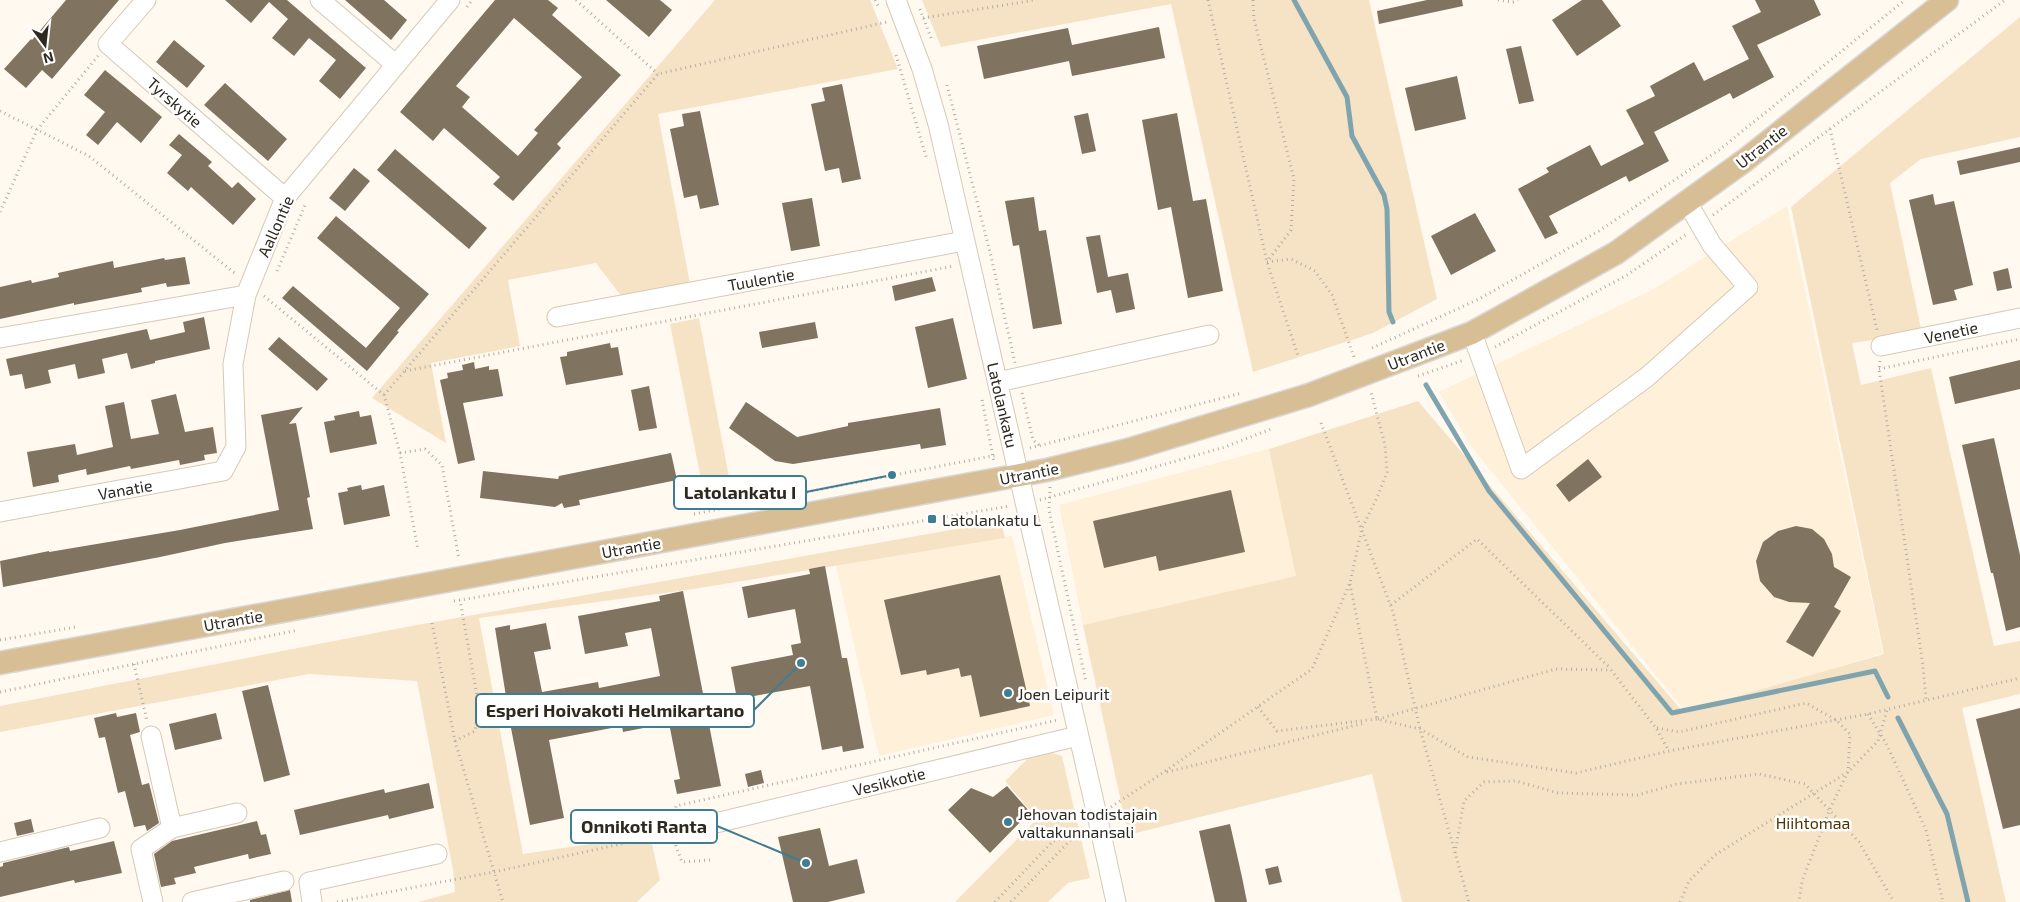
<svg xmlns="http://www.w3.org/2000/svg" width="2020" height="902" font-family="'Exo 2',sans-serif">
<rect width="100%" height="100%" fill="#fff9f0"/>
<path fill="#fff0d9" d="M1787,206L1883,653L1687,714L1471,446L1439,392L1652,290Z
M1269,449L1297,576L1083,625L1059,505Z
M1012,536L1054,715L879,756L836,565Z"/>
<path fill="#f6e3c6" d="M715,0H870L898,69L658,114L690,284L622,297L596,263L508,280L520,346L431,363L446,443L372,398Z
M922,0H1369L1437,299L1373,333L1253,372L1171,4L941,47Z
M2020,17V137L1921,159L1890,183L1922,333L1852,343L1861,385L1931,368L1994,646L2020,641V694L1962,708L2006,902H1402L1372,774L1128,835L1083,625L1296,576L1269,449L1418,401L1683,712L1884,654L1791,207Z
M699,318L731,488L704,494L670,324Z
M1001,521L1005,538L687,590L479,618L523,854L650,835L660,880L637,902H418L455,892L453,870L417,681L309,674L0,732V706L406,627Z
M1043,750L1062,756L1090,878L1068,883L1048,902H955L1037,819L1005,781L1031,755Z"/>
<g fill="none" stroke-linecap="round" stroke-linejoin="round">
<path stroke="#80a4ae" stroke-width="5" d="M1294,0L1347,97L1352,136L1384,195L1387,209L1389,312L1393,322
M1426,385L1489,491L1672,713L1875,671L1888,697
M1898,718L1947,814L1968,902"/>
</g>
<path fill="#807360" fill-rule="evenodd" d="M66,0H119L52,79L42,70L26,88L4,69L31,39L32,40Z
M225,0H287L366,68L340,99L319,81L336,60L309,38L294,56L272,38L288,19L269,2L251,23Z
M345,0H384L407,20L391,40Z
M495,0H548L558,8L552,15L621,75L557,144L561,148L513,201L493,184L500,177L444,128L433,141L400,112ZM514,18L582,77L534,130L538,133L518,156L462,107L470,97L456,86Z
M606,0H660L672,10L649,37Z
M1427,0H1462L1463,6L1379,24L1377,11Z
M1582,0H1602L1621,26L1577,56L1552,20Z
M1755,0H1814L1821,15L1757,45L1774,77L1733,99L1730,93L1654,132L1669,161L1629,182L1626,176L1549,216L1558,233L1545,239L1518,189L1549,172L1546,168L1590,145L1601,166L1644,144L1626,110L1655,96L1650,86L1694,62L1704,81L1749,59L1732,26L1761,12Z
M1159,27L1165,58L1072,76L1069,61L984,79L977,46L1068,28L1072,45Z
M174,40L205,66L187,88L156,62Z
M1521,46L1534,101L1519,104L1506,49Z
M105,70L162,117L141,143L117,122L98,145L86,135L105,112L84,95Z
M1457,76L1466,119L1415,131L1405,88Z
M225,83L287,139L268,161L204,105Z
M842,84L861,179L842,183L839,168L825,171L811,104L825,101L822,88Z
M700,111L719,205L700,209L697,195L684,198L670,129L684,126L682,114Z
M1088,113L1096,151L1082,154L1074,116Z
M1177,113L1193,201L1206,199L1223,291L1188,298L1171,207L1158,210L1142,120Z
M179,134L212,162L208,166L232,188L238,182L256,199L233,225L191,187L188,191L167,173L182,155L169,145Z
M2020,147V162L1960,175L1957,161Z
M395,149L487,228L469,249L377,170Z
M354,168L370,181L345,211L329,198Z
M1933,194L1935,205L1954,201L1973,285L1954,290L1957,300L1933,305L1909,200Z
M1034,197L1039,231L1046,230L1062,324L1033,329L1019,245L1013,246L1005,201Z
M812,198L820,246L791,251L782,203Z
M1475,213L1496,251L1451,275L1431,236Z
M336,216L429,294L397,331L399,332L367,371L282,298L293,286L366,348L400,308L317,238Z
M1100,235L1108,277L1128,273L1135,309L1116,313L1111,290L1097,293L1086,237Z
M185,257L190,284L167,287L166,283L141,288L142,292L74,305V303L0,319V287L31,280L32,283L59,277L58,273L113,261L114,268L164,258L165,260Z
M2008,268L2012,288L1997,291L1993,272Z
M932,277L936,291L895,301L892,286Z
M204,317L210,349L155,361V363L131,369L127,353L102,359L105,373L78,379L75,364L48,370L51,383L25,389L22,374L10,376L6,359L147,329L150,340L185,332L183,322Z
M953,318L967,379L928,388L915,327Z
M815,322L818,338L762,348L759,332Z
M279,337L328,379L317,391L268,349Z
M610,343L611,348L618,347L623,375L566,385L560,357L567,356V352Z
M2020,360V389L1955,404L1949,377Z
M474,362L475,369L489,366V370L498,369L503,396L463,403L475,460L458,464L440,380L448,378L447,373L463,370L462,365Z
M649,386L657,428L639,431L631,390Z
M176,394L185,432L213,427L217,453L204,455L205,460L180,465L179,460L131,469L130,466L87,475L86,469L58,475L59,482L33,487L27,452L75,444L77,455L113,447L105,406L124,402L131,439L159,434L151,400Z
M746,402L797,437L848,426V423L940,408L946,445L921,449L920,444L793,464L775,461L729,428Z
M303,407L289,424L296,423L310,497L307,498L313,529L225,543L160,557L3,587L0,561L49,551V552L180,530L279,510L261,415Z
M359,411L360,417L371,415L377,444L330,453L324,422L335,420L334,416Z
M1994,438L2020,555V627L2006,631L1993,573H1991L1962,445Z
M671,453L677,480L579,500L580,505L564,508L562,503L555,507L480,498L483,471L558,479L559,476Z
M1588,459L1602,477L1569,502L1556,485Z
M361,485L362,490L384,485L390,516L344,525L338,493L348,491L347,488Z
M1231,490L1245,552L1159,571L1156,556L1104,568L1093,521Z
M1796,526L1812,529L1824,539L1832,554L1834,567L1851,577L1834,607L1841,611L1813,657L1786,642L1810,603L1789,602L1774,597L1760,581L1756,561L1763,542L1778,531Z
M825,566L842,658H847L864,748L843,752L842,746L822,750L810,686L737,699L731,667L793,655L791,645L801,643L795,609L748,618L742,587L810,574L809,569Z
M1000,575L1030,706L980,717L971,675L961,677L959,668L927,675L926,670L901,675L884,600Z
M683,591L721,786L677,794L674,780L680,779L669,723L623,732L622,726L549,740L564,818L530,825L510,723H508L505,710L508,709L495,628L510,625V630L546,623L551,649L534,652L542,692L598,682L599,688L660,676L651,628L625,633L628,646L585,654L578,616L660,601L659,596Z
M268,685L290,775L264,782L242,691Z
M2020,708V825L2003,829L1976,719Z
M116,713L117,717L136,713L140,732L130,735L142,785L149,783L159,823L147,831L145,825L134,827L125,791L118,793L105,737L99,738L94,718Z
M216,713L222,739L175,750L169,724Z
M761,770L764,783L748,787L745,774Z
M429,783L434,808L389,819L388,815L300,835L294,810L384,789L385,793Z
M1007,786L1030,812L990,853L948,810L971,788L993,797Z
M31,819L34,832L17,836L14,823Z
M257,821L261,835L266,834L271,854L249,859L248,854L194,867L196,873L174,878L176,884L161,887L154,854L172,841Z
M1230,824L1242,877L1247,902H1215L1199,831Z
M820,828L829,866L857,859L865,893L828,902H793L778,837Z
M114,841L122,873L75,883L74,880L0,897V867L3,866V863L69,847L70,851Z
M1278,866L1282,882L1269,885L1265,869Z
M290,890L292,902H250V900Z"/>
<g fill="none" stroke-linecap="round" stroke-linejoin="round">
<defs>
<path id="minor" d="M146,0L108,44L285,198
M320,0L395,64
M896,0L922,69L938,124L1097,815L1116,902
M557,317L964,241
M1472,333L1521,469L1647,377L1748,287L1712,245L1687,202
M0,338L246,295
M1881,346L2020,318
M998,382L1209,335
M0,512L223,471L236,447L233,364L246,295L285,198L450,0
M151,736L172,828
M699,827L1078,736
M0,852L100,828
M153,902L141,849L172,828L237,813
M192,902L284,881
M312,902L309,882L437,854"/>
<path id="major" d="M0,663L1047,470L1128,450L1309,395L1472,333L1616,253L1744,161L1947,0"/>
</defs>
<use href="#minor" stroke="#d7c9b4" stroke-width="21"/>
<use href="#major" stroke="#d9d8d7" stroke-width="25"/>
<path stroke="#b3aea5" stroke-width="3" stroke-dasharray="1 4" stroke-linecap="butt" d="M576,0L658,74
M875,0L879,8
M1208,0L1267,262L1298,356
M1253,0L1254,19L1294,179L1291,230L1267,262
M1498,0L1513,2L1518,0
M467,7L472,0
M920,9L931,38
M923,18L1036,0
M896,55L927,160
M947,85L991,256L1015,363
M0,111L89,156L237,275
M1830,129L1877,330
M0,212L37,130L98,56
M1713,215L2005,0
M1267,262L1291,259L1315,271L1332,295L1354,357
M277,271L306,203
M264,296L384,395L400,453L418,550
M1495,347L1627,275L1687,234
M1372,348L1479,299L1599,231L1719,150L1905,0
M1880,361L1879,369L1923,666L1926,699
M1879,369L2020,339
M405,371L954,266
M1418,376L1464,360
M1022,393L1033,440L1041,447
M384,395L658,74L887,22
M982,400L994,462
M1321,423L1393,612L1420,729L1469,902
M1030,448L1242,393
M400,453L425,449L442,465L459,559
M1050,487L1049,510L1086,682
M1040,500L1225,447L1271,429
M694,514L997,455
M1350,584L1377,719
M454,601L1010,506
M1391,605L1477,539L1611,669
M432,623L455,741L503,902
M0,640L76,627
M134,664L147,721
M0,692L298,630
M1258,707L1277,731L1377,719L1420,729L1468,757L1576,773L1669,751L1868,714L2020,678
M1868,714L1886,743L1926,830L1943,902
M1378,719L1556,669L1611,670L1656,728L1669,751
M1657,728L1679,732L1806,703L1836,720L1850,734L1848,772L1830,809L1802,881L1799,902
M455,741L475,731L479,707L460,600
M1167,772L1365,723
M1111,807L1164,772L1312,669L1350,583L1362,528L1378,495L1387,472L1385,445L1371,392
M1455,853L1464,801L1484,782L1516,781L1558,793L1637,795L1677,784L1759,774L1805,784L1859,842L1894,902
M710,860L682,862L671,833L676,806L1058,720
M337,902L494,872L684,830
M995,902L1053,841L1074,835
M1011,902L1082,828
M1680,902L1689,881L1715,855L1848,772L1878,741L1887,710"/>
<use href="#minor" stroke="#fff" stroke-width="19"/>
<use href="#major" stroke="#d8be94" stroke-width="22"/>
</g>
<g fill="#3e7e92" stroke="#fff" stroke-width="2">
<rect x="927" y="514" width="10" height="10" rx="2.5"/>
<circle cx="1008" cy="693" r="5"/>
<circle cx="1008" cy="822" r="5"/>
</g>
<g text-anchor="middle" dominant-baseline="central" stroke-width="5" stroke-linejoin="round" paint-order="stroke">
<g font-size="16" fill="#2d2820" stroke="#fff">
<text transform="translate(175 102) rotate(41)">Tyrskytie</text>
<text transform="translate(1761 146) rotate(-38)">Utrantie</text>
<text transform="translate(275 226) rotate(-66)">Aallontie</text>
<text transform="translate(761 279) rotate(-10)">Tuulentie</text>
<text transform="translate(1951 332) rotate(-12)">Venetie</text>
<text transform="translate(1416 354) rotate(-21)">Utrantie</text>
<text transform="translate(1003 405) rotate(77)">Latolankatu</text>
<text transform="translate(1029 473) rotate(-11)">Utrantie</text>
<text transform="translate(125 489) rotate(-10)">Vanatie</text>
<text transform="translate(631 547) rotate(-10)">Utrantie</text>
<text transform="translate(233 620) rotate(-10)">Utrantie</text>
<text transform="translate(889 781) rotate(-14)">Vesikkotie</text>
</g>
<g font-size="16" fill="#2d2820" stroke="#fff" text-anchor="start">
<text x="942" y="519">Latolankatu L</text>
<text x="1018" y="693">Joen Leipurit</text>
<text x="1018" y="813">Jehovan todistajain<tspan x="1018" dy="18">valtakunnansali</tspan></text>
</g>
<g font-size="16" fill="#4e3400" stroke="#fff">
<text x="1813" y="822">Hiihtomaa</text>
</g>
</g>
<path fill="none" stroke="#3e7e92" stroke-width="2" d="M892 475L806 492M801 663L754 710M806 863L717 826"/>
<g fill="#3e7e92" stroke="#fff" stroke-width="2">
<circle cx="892" cy="475" r="5"/>
<circle cx="801" cy="663" r="5"/>
<circle cx="806" cy="863" r="5"/>
</g>
<g fill="#fff" stroke="#3e7e92" stroke-width="2">
<rect x="674" y="476" width="132" height="33" rx="5"/>
<rect x="476" y="694" width="278" height="33" rx="5"/>
<rect x="571" y="810" width="146" height="33" rx="5"/>
</g>
<g font-size="18" text-anchor="middle" font-weight="bold" fill="#2d2820">
<text x="740" y="499">Latolankatu I</text>
<text x="615" y="717">Esperi Hoivakoti Helmikartano</text>
<text x="644" y="833">Onnikoti Ranta</text>
</g>
<g transform="translate(45 45) rotate(165)" stroke="#ffffff" stroke-width="4" paint-order="stroke">
<path d="M0-4L9 19L0 12L-9 19Z" fill="#2d2820"/>
<text y="-8" font-size="14" font-weight="bold" text-anchor="middle" fill="#2d2820">N</text>
</g>
</svg>
